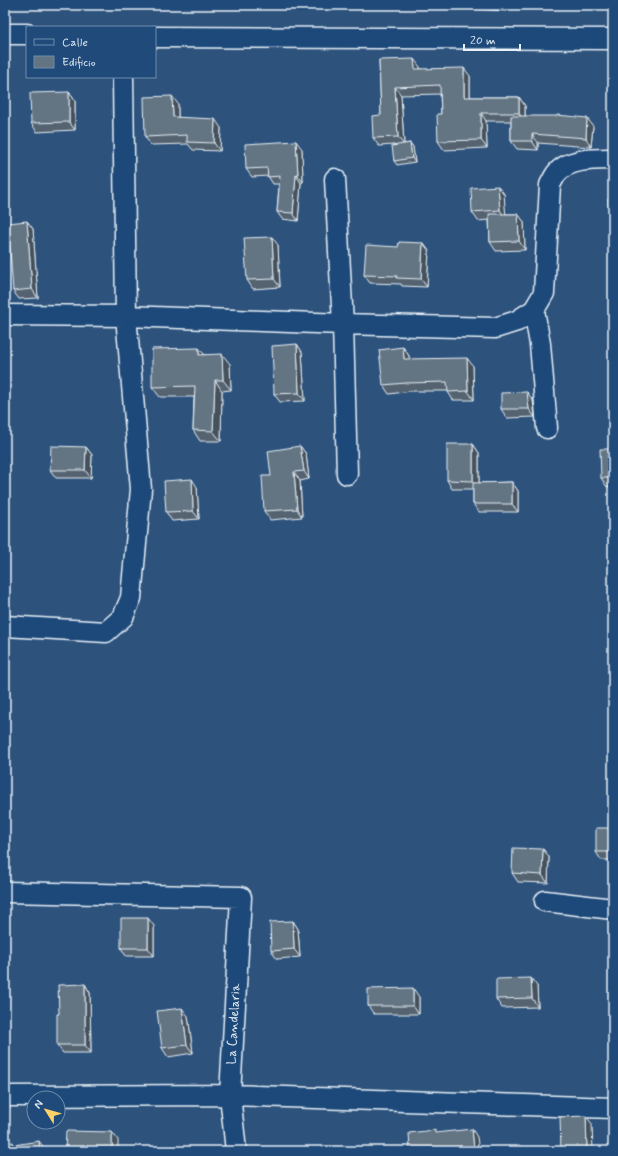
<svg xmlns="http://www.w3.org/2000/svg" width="618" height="1156" font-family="Mynerve,sans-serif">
<rect width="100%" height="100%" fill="#2d527c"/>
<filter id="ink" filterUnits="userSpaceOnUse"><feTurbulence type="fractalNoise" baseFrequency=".025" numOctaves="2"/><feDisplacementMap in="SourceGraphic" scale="8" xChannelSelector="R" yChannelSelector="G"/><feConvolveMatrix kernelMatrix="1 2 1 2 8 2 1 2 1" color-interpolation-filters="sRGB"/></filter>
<g filter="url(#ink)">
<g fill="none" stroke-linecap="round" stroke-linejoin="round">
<defs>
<path id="minor" d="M5,34H27
M155,37L613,39
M335,179L343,324L347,474
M534,310L540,344L547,428
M5,315L126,316L343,324L495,328L517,321L534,310L544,293L550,185C552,181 554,177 556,174C568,158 596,159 613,159
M5,626L106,632L123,617L131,598L141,489L126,316L123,77
M5,892L241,897L230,1095L236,1151
M545,901L613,909
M5,1096L230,1095L613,1108"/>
</defs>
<use href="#minor" stroke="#e8f1f8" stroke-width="23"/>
<use href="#minor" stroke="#1f4a7a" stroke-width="20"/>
</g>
<path fill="#556471" stroke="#e8f1f8" d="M461,5H506V11L463,8Z
M379,60L420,67V69L470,76V97H519L525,106V116L593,126L591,147L538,143V150L517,149L511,141V121H486L487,148L444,150L438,141L441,114L440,94L401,95L404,144L410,143L413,147L415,162L397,165L394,161V145L379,146L373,138L381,115Z
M69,92L75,101V130L37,132L31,123Z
M178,104V117L221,128L220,151L193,150L188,144L151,145L145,137Z
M302,149L303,182L301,183L298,221L282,219L277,212L279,184H273L268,176L252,177L246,169Z
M498,186L504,194L505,214H518L524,222L525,250L496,251L490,242L489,220L478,221L472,212Z
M613,199V231L609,226Z
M27,221L33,229L38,298L19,299L13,291Z
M423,243L429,251L427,287L402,286L401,284L370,283L364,275L398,247Z
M278,245L280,287L253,289L247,280Z
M297,344L302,352L305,401L280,402L274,394Z
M403,347L409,356V359L473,366L474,400H453L448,392V391H412L389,394L383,385Z
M5,350L7,353L8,393H5Z
M204,354L230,364L231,390L222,391L221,441H200L193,430L194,397H160L152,387Z
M533,401L535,417L507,418L501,409Z
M473,444L479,453V483L512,482L518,491V512H479L473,504V489H452L447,480Z
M300,446L306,454L309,479L300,481L302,517L270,520L264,511Z
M86,447L92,455L91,478H56L50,470Z
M613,449V486L607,487L601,478Z
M197,487L199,519L172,521L166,512Z
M613,828V860H601L596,852Z
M543,849L549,857L548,883L518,882L512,873Z
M293,921L298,929L300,957L277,959L271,951Z
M154,926V956H126L121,948Z
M85,984L90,993L91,1053H63L57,1045Z
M537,986L538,1007L502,1008L496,999Z
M419,997V1014H374L368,1006Z
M188,1016L193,1053L168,1057L162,1048Z"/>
<path fill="#45515c" stroke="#e8f1f8" d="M501,5H506V11Z
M414,59L420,67L421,77L415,69Z
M464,68L470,76V105L464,97Z
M395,87L401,95L404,145L398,137Z
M69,92L75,101V130L69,122Z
M172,96L178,104V126L173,117Z
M519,97L525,106V122L519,113Z
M481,113L486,121L487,148L481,140Z
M587,118L593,126L591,147L586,138Z
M215,119L221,128L220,151L214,143Z
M532,134L538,143V150L532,141Z
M296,141L302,149L303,182L298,175Z
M410,143L413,147L415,162L412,158Z
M296,175L301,183L298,221L293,213Z
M498,186L504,194L506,218L500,210Z
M518,214L524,222L525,250L519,241Z
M27,221L33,229L38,298L32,289Z
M272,237L278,245L280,287L274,279Z
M423,243L429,251L427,287L421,279Z
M297,344L302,352L305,401L299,393Z
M403,347L409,356L410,368L404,359Z
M199,348L207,358L199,355Z
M5,350L7,353L8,393L5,388Z
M222,354L230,364L231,390L223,380Z
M467,358L473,366L474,400L468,391Z
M215,380L222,391L221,441L213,431Z
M527,392L533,401L535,417L529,409Z
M473,444L479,453V489L473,481Z
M300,446L306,454L309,479L304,471Z
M86,447L92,455L91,478L85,470Z
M294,472L300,481L302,517L297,509Z
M192,479L197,487L199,519L193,511Z
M512,482L518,491V512L512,504Z
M543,849L549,857L548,883L542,875Z
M148,918L154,926V956L148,948Z
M293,921L298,929L300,957L294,949Z
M531,978L537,986L538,1007L532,998Z
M85,984L90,993L91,1053L85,1045Z
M413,988L419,997V1014L413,1006Z
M182,1008L188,1016L193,1053L187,1045Z
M586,1116L592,1124L593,1151H587Z
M472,1129L477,1137L479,1151L474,1150Z
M112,1132L118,1140V1151H112Z
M39,1141L45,1149V1151H40Z"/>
<path fill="#637483" stroke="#e8f1f8" d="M414,59L415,69L464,68V97H519V113H481V140L438,141L437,114H441L440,85L395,87L398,137L373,138L372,116L381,115L379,60Z
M69,92V122L31,123L30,93Z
M172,96L173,117L215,119L214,143L187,142V135L145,137L144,97Z
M557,115L587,118L586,138L532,134V141H511V116H557Z
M296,141L298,175H296L293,213L277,212L280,176L268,177L267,168L246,169L245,144Z
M410,143L412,158L394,161L392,146Z
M498,186L500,210L472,212L471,188Z
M608,199H613V226H609Z
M489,214H518L519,241L490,242Z
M27,221L32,289L13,291L8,223Z
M272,237L274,279L247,280L244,238Z
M399,242L423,243L421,279L396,278L397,276L364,275L366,245L398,247Z
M297,344L299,393L274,394L272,346Z
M403,347L404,359L467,358L468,391L448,392L447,382L406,383L383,385L379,350Z
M199,348V355L222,354L223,380H215L213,431L193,430L195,386L152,387V349Z
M527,392L529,409H501V393Z
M447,444H473V481L447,480Z
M51,446L86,447L85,470H50Z
M300,446L304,471L294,472L297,509L264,511L262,476H271L268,451Z
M600,449H613V478H601Z
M192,479L193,511L166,512L164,481Z
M512,482V504H473V483Z
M596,828H613V852H596Z
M513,848L543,849L542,875L512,873Z
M121,918H148V948H121Z
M293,921L294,949L271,951L270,922Z
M531,978L532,998L496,999V979Z
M85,984V1045H57V1014H59L58,985Z
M413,988V1006H368V989Z
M182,1008L187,1045L162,1048L157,1011Z
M586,1116L587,1151H561L560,1117Z
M472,1129L474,1150H520V1151H410L409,1133L435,1130V1133Z
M66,1131L112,1132V1151H65Z
M39,1141L40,1151H5V1143L13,1142L14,1145Z"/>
</g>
<g text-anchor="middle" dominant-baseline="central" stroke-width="3.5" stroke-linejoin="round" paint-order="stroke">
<g font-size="13" fill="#e8f1f8" stroke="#1f4a7a">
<text transform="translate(234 1024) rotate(-87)">La Candelaria</text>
</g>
</g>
<rect width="618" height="1156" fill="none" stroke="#1f4a7a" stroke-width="20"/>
<rect x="10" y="10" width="598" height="1136" fill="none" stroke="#e8f1f8" stroke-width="1.5" filter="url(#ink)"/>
<rect x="26" y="26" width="130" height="52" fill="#1f4a7a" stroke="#6f8dac"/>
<rect x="34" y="39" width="20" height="6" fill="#1f4a7a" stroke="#6f8dac"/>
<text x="62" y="46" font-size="12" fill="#e8f1f8">Calle</text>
<rect x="34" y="56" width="20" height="12" fill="#637483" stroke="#6f8dac"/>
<text x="62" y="66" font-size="12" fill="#e8f1f8">Edificio</text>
<g transform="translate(46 1110) rotate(307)"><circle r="19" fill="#1f4a7a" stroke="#6f8dac"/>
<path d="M0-3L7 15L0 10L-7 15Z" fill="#ffd166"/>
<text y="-6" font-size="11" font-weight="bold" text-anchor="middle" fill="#e8f1f8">N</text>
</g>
<path d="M464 44v6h56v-6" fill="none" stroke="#e8f1f8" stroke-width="2"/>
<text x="470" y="44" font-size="12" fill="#e8f1f8" stroke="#1f4a7a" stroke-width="3" paint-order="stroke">20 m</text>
</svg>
